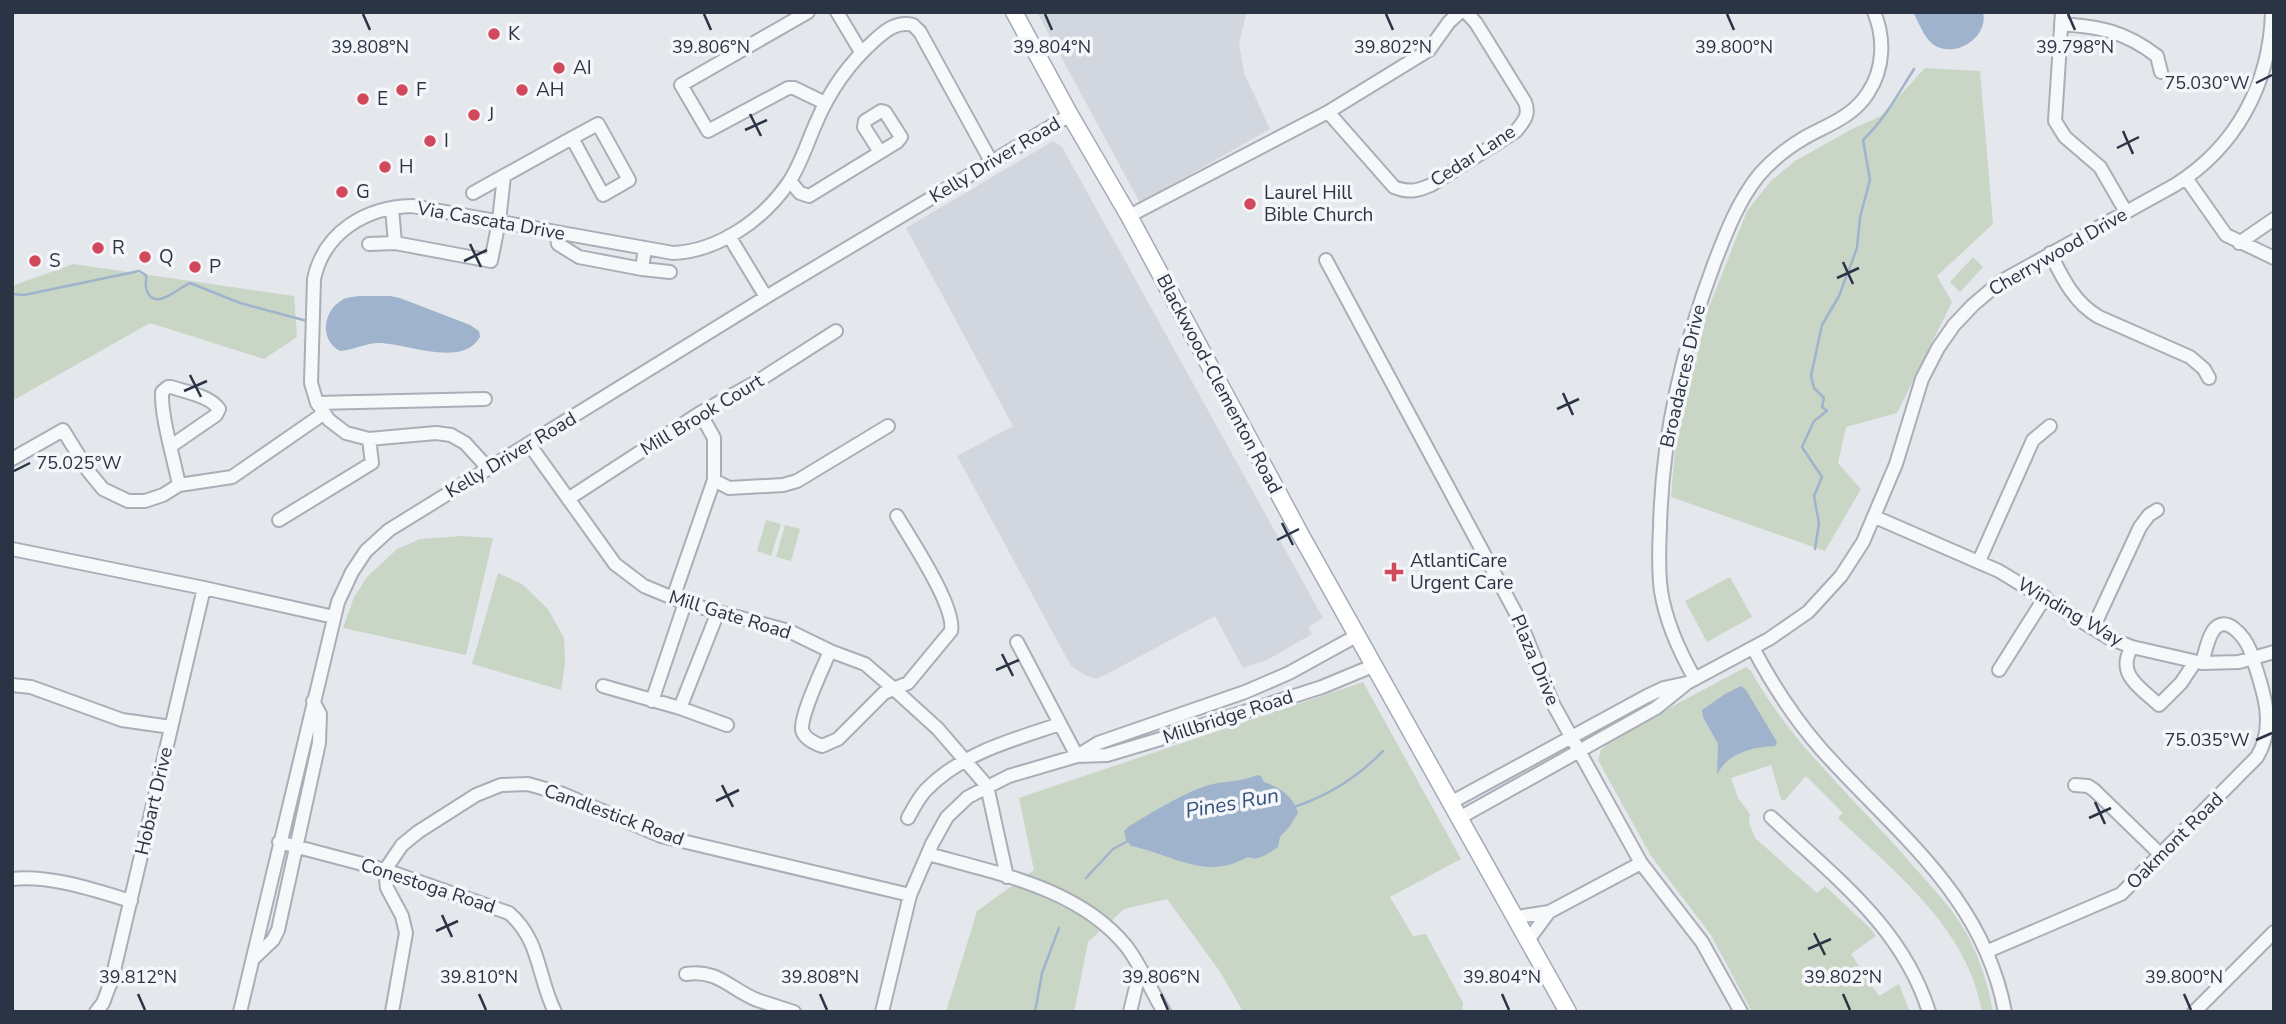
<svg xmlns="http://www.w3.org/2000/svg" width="2286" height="1024" font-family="'Nunito Sans',sans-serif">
<rect width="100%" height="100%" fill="#e4e7ec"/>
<path fill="#d2d6de" d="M1037,12H1250L1246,15L1239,43L1244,73L1270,129L1140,203Z
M1053,141L1062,147L1323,618L1308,627L1312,634L1267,660L1243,668L1215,616L1107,674L1096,679L1085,675L1071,666L957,456L1013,426L906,228Z"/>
<path fill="#c9d6c5" d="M1925,68L1980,71L1993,224L1937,276L1952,302L1897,413L1846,427L1838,463L1861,489L1825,551L1671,497L1675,449L1707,312L1747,211L1771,181L1795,161L1852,129L1881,116Z
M1973,257L1983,267L1960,292L1950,282Z
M73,264L294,296L297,337L264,359L150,323L12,401V286Z
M766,520L781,524L771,556L757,551Z
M785,525L800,529L791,561L776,557Z
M461,536L493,538L466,655L343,628L354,597L367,577L397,549L420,539Z
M498,573L522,584L548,609L564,638L565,663L561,690L472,664Z
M1730,577L1752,617L1707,642L1685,601Z
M1746,667L1751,671C1793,747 1860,803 1915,868C1933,888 1952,908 1965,931C1979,955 1988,984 1993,1012H1982C1968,929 1896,873 1838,818L1843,813L1806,776L1784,801L1781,799L1771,765L1731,778L1738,798L1750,814L1749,822L1755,838L1817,893L1825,886L1870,928L1876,936L1851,954L1879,996L1899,984L1910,1012H1752L1711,935L1651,856L1598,760L1601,750L1615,737Z
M1363,682L1461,859L1390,897L1413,936L1426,934L1463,1003L1462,1012H1243L1221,973L1167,899L1124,909L1088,942L1074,1012H946L977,911L1034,870L1019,798Z"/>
<path fill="#9fb4cc" d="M1913,12H1983C1989,37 1956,59 1934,45C1924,38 1919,23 1913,12Z
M359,296H390L400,298L470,325L479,331L480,337C462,369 404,342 377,343C364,344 353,350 340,351C319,340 323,311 342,300C347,297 353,297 359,296Z
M1741,686L1746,690L1777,742L1775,746C1752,747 1727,753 1717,775L1718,744L1703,717L1702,710L1725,694Z
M1257,775L1261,776L1264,782C1280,787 1293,796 1298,813L1290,826L1280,837L1278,847C1269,853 1258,862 1248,857C1204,881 1175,855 1131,846L1126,840L1124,831L1128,827C1149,814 1180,795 1203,787C1221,780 1240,783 1257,775Z"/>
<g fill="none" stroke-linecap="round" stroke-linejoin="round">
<path stroke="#9fb4cc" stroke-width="2.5" d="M12,294L24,295L139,271L146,275C147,281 144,285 147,291C155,312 179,287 190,283L240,303L307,321
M1815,549L1819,523L1814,496L1822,477L1802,447L1814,421L1827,411L1822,407L1824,398L1814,388L1811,376L1822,325L1839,296L1857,248L1860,217L1870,180L1863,140C1884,120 1898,94 1914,69
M1294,807C1327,796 1359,776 1383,751
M1086,878L1113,849L1130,840
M1035,1012L1042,973L1059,928"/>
<defs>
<path id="minor" d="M808,12L681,85L708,131L788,88H794L825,103
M837,12L861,52
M1460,12L1449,22L1429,50L1328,112L1394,187C1409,193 1417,191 1431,185L1516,131C1524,121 1530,115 1525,102L1476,23L1466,12
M2062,12L2055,121L2065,137L2100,167L2126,212
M2061,24C2101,27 2124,31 2157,56L2161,72
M598,124L629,180L603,195L572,138Z
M2186,178L2226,235L2274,258
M790,181L800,193L809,196L897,142L901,137L885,112L881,111L865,121L864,127L880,152
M473,193L572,138
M392,208L395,243
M1129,216L1328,112
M556,232L558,244L579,257L642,269L645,248
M729,236L766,297
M2239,243L2274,219
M369,244L395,243L491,261L499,221L504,176
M2050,253C2062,277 2074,303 2099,317L2190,357L2204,369L2209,378
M1326,260L1519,619L1552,702L1641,863L1702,942L1741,1012
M642,269L670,272
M317,403L485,399
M529,444L615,564L644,586L685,603L789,631L830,651L865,664L894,689L938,729L987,786L1007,877
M171,446L216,415L219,409C210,396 186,392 171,387H168L162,392C161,418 174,459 179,485
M12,459L63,430L89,472L103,489L128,501H145L163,495L179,485L232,477L323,414
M488,468L465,443L451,435L436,433L369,439L346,433L329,420L317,403L311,383L314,279C324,232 366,207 412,206L673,253C719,251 764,219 789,182C801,164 807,143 816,123C829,92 849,63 875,40C886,30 897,21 913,25L920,32L992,163
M714,480L729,488L783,485L797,481L888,426
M568,499L700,413L758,381L836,331
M1875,517L1999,571L2109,638L2132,647L2202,663L2239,662L2274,652
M279,520L372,463L369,439
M12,549L204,588L334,617
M1979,561L2033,440L2050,426
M673,598L714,480V438L700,413
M2093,628L2140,527L2149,515L2157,510
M1017,642L1077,756
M2132,647C2115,674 2141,688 2159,705L2181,683L2195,662
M1753,648C1772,684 1794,718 1821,749C1896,833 1983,895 2005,1012
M830,651C823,668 801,713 802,729C803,738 814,743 822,746L838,739L884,693L908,683L951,631C956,607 911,540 897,516
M1999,670L2045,597
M1695,679C1679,651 1666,623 1661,591C1658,570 1659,548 1660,527C1662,436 1682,349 1714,264C1726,233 1738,201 1759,175C1772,160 1787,148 1804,138C1827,125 1853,117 1868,93C1884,69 1885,38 1874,12
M12,685L31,687L122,720L171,727
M603,686L680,708L727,725
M652,701L685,603
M680,708L718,612
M1077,756L1098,743L1245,692L1289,673L1358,635
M2075,785L2088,786L2094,790L2161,855
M1452,802L1647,696L1664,688L1687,683
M1461,817L1656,708L1687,683L1769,639L1808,612L1841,576L1863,542L1896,464L1922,379L1938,348L1954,325L1973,305L2000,282L2175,185C2236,147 2270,84 2272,12
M1771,817C1834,877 1902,926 1929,1012
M908,818C913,809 918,799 925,791C961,753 1012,740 1060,724
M279,842L385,870L509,913C541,941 537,976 555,1012
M928,854C996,873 1079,888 1126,946C1141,965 1151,991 1164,1012
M12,879C51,875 94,890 131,901
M1517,917L1549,912
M1529,939L1549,912L1641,863
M1988,951L2121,894L2257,757C2278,723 2261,685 2250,650C2245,638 2226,612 2213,631C2207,640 2205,653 2202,663
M253,959L273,940L278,930L319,743L320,714L313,701
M686,974C718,969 730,989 757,1000C769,1004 782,1008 794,1012
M96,1012L103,1003L112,979L204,588
M240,1012L338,602L352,572L366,551L389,530L766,297L1070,115
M392,1012L406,933L402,916L387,888L385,870L402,845L418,832L476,795L501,785L528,784L563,794L661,836L910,895
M882,1012L910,895L932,844L947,817L968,797L1009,776L1077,756L1107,755L1157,740L1322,687L1375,665
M1130,1012L1140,970
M2194,1012L2274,932"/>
<path id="major" d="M1014,12L1070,115L1129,216L1303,539L1568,1012"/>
</defs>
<use href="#minor" stroke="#a9aeb7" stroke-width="16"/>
<use href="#major" stroke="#a3abb8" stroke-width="19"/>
<use href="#minor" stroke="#f7f8fa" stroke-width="12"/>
<use href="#major" stroke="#fff" stroke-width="16"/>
</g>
<path fill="none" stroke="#2b3445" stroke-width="2.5" d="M363,14L370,30M704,14L711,30M1045,14L1052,30M1386,14L1393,30M1727,14L1734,30M2068,14L2075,30M2256,83L2272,75M750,114L761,136M745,130L767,120M2123,131L2133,154M2117,148L2139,137M470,244L481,267M464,261L487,250M1843,262L1853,284M1837,278L1859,268M190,375L201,397M184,391L207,381M1563,393L1573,415M1557,409L1579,399M14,471L30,463M1282,523L1293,545M1277,540L1299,529M1002,654L1013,676M996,670L1019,660M2256,740L2272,733M722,785L733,807M716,801L739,790M2095,802L2105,824M2089,818L2111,808M442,915L452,937M436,931L458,921M1814,933L1825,955M1808,949L1831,939M138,994L145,1010M479,994L486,1010M820,994L827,1010M1161,994L1168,1010M1502,994L1509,1010M1843,994L1850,1010M2184,994L2191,1010"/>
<g fill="#d1495b" stroke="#f4f6f9" stroke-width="2.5">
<circle cx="494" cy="34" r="7"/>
<circle cx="559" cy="68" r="7"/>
<circle cx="402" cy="90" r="7"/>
<circle cx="522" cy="90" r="7"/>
<circle cx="363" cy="99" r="7"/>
<circle cx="474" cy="115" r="7"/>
<circle cx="430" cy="141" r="7"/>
<circle cx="385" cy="167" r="7"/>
<circle cx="342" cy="192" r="7"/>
<circle cx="1250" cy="204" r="7"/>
<circle cx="98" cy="248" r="7"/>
<circle cx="145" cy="257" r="7"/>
<circle cx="35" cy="261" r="7"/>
<circle cx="195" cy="267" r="7"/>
<path d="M1390.5 561.5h7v7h7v7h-7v7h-7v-7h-7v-7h7z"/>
</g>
<g text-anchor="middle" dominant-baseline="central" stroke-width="7" stroke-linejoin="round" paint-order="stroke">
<g font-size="19" fill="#2b3445" stroke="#f4f6f9" text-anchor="start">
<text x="508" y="34">K</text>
<text x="573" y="68">AI</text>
<text x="416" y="90">F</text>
<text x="536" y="90">AH</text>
<text x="377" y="99">E</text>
<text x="488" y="115">J</text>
<text x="444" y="141">I</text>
<text x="399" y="167">H</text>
<text x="356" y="192">G</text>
<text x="1264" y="193">Laurel Hill<tspan x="1264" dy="22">Bible Church</tspan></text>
<text x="112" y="248">R</text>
<text x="159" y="257">Q</text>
<text x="49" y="261">S</text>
<text x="209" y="267">P</text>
<text x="1410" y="561">AtlantiCare<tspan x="1410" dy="22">Urgent Care</tspan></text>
</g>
<g font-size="19" fill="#2b3445" stroke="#f4f6f9">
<text transform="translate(1473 156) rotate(-33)">Cedar Lane</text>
<text transform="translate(995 160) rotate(-31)">Kelly Driver Road</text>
<text transform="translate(491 221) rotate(10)">Via Cascata Drive</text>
<text transform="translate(2058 252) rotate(-30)">Cherrywood Drive</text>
<text transform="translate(1683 376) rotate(-77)">Broadacres Drive</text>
<text transform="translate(1219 384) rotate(62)">Blackwood-Clementon Road</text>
<text transform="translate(702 415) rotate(-31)">Mill Brook Court</text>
<text transform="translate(511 455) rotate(-31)">Kelly Driver Road</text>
<text transform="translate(2070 612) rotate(30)">Winding Way</text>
<text transform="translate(730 615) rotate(17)">Mill Gate Road</text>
<text transform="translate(1535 660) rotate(67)">Plaza Drive</text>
<text transform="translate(1228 717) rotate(-18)">Millbridge Road</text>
<text transform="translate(154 801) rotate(-77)">Hobart Drive</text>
<text transform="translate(614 815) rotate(20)">Candlestick Road</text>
<text transform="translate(2175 841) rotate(-45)">Oakmont Road</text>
<text transform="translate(428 886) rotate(18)">Conestoga Road</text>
</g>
<g font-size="21" font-style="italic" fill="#34527a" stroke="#f4f6f9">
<text transform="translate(1232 803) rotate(-10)">Pines Run</text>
</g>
</g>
<g font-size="18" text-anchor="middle" fill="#2b3445" stroke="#f4f6f9" stroke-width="7" stroke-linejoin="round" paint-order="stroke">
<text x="370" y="53">39.808°N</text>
<text x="711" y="53">39.806°N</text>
<text x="1052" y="53">39.804°N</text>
<text x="1393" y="53">39.802°N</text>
<text x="1734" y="53">39.800°N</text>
<text x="2075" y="53">39.798°N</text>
<text x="2207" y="89">75.030°W</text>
<text x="79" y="469">75.025°W</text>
<text x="2207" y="746">75.035°W</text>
<text x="138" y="983">39.812°N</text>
<text x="479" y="983">39.810°N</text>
<text x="820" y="983">39.808°N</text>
<text x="1161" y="983">39.806°N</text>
<text x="1502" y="983">39.804°N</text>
<text x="1843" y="983">39.802°N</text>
<text x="2184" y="983">39.800°N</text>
</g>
<rect width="2286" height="1024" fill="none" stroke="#2b3445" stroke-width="28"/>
</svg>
